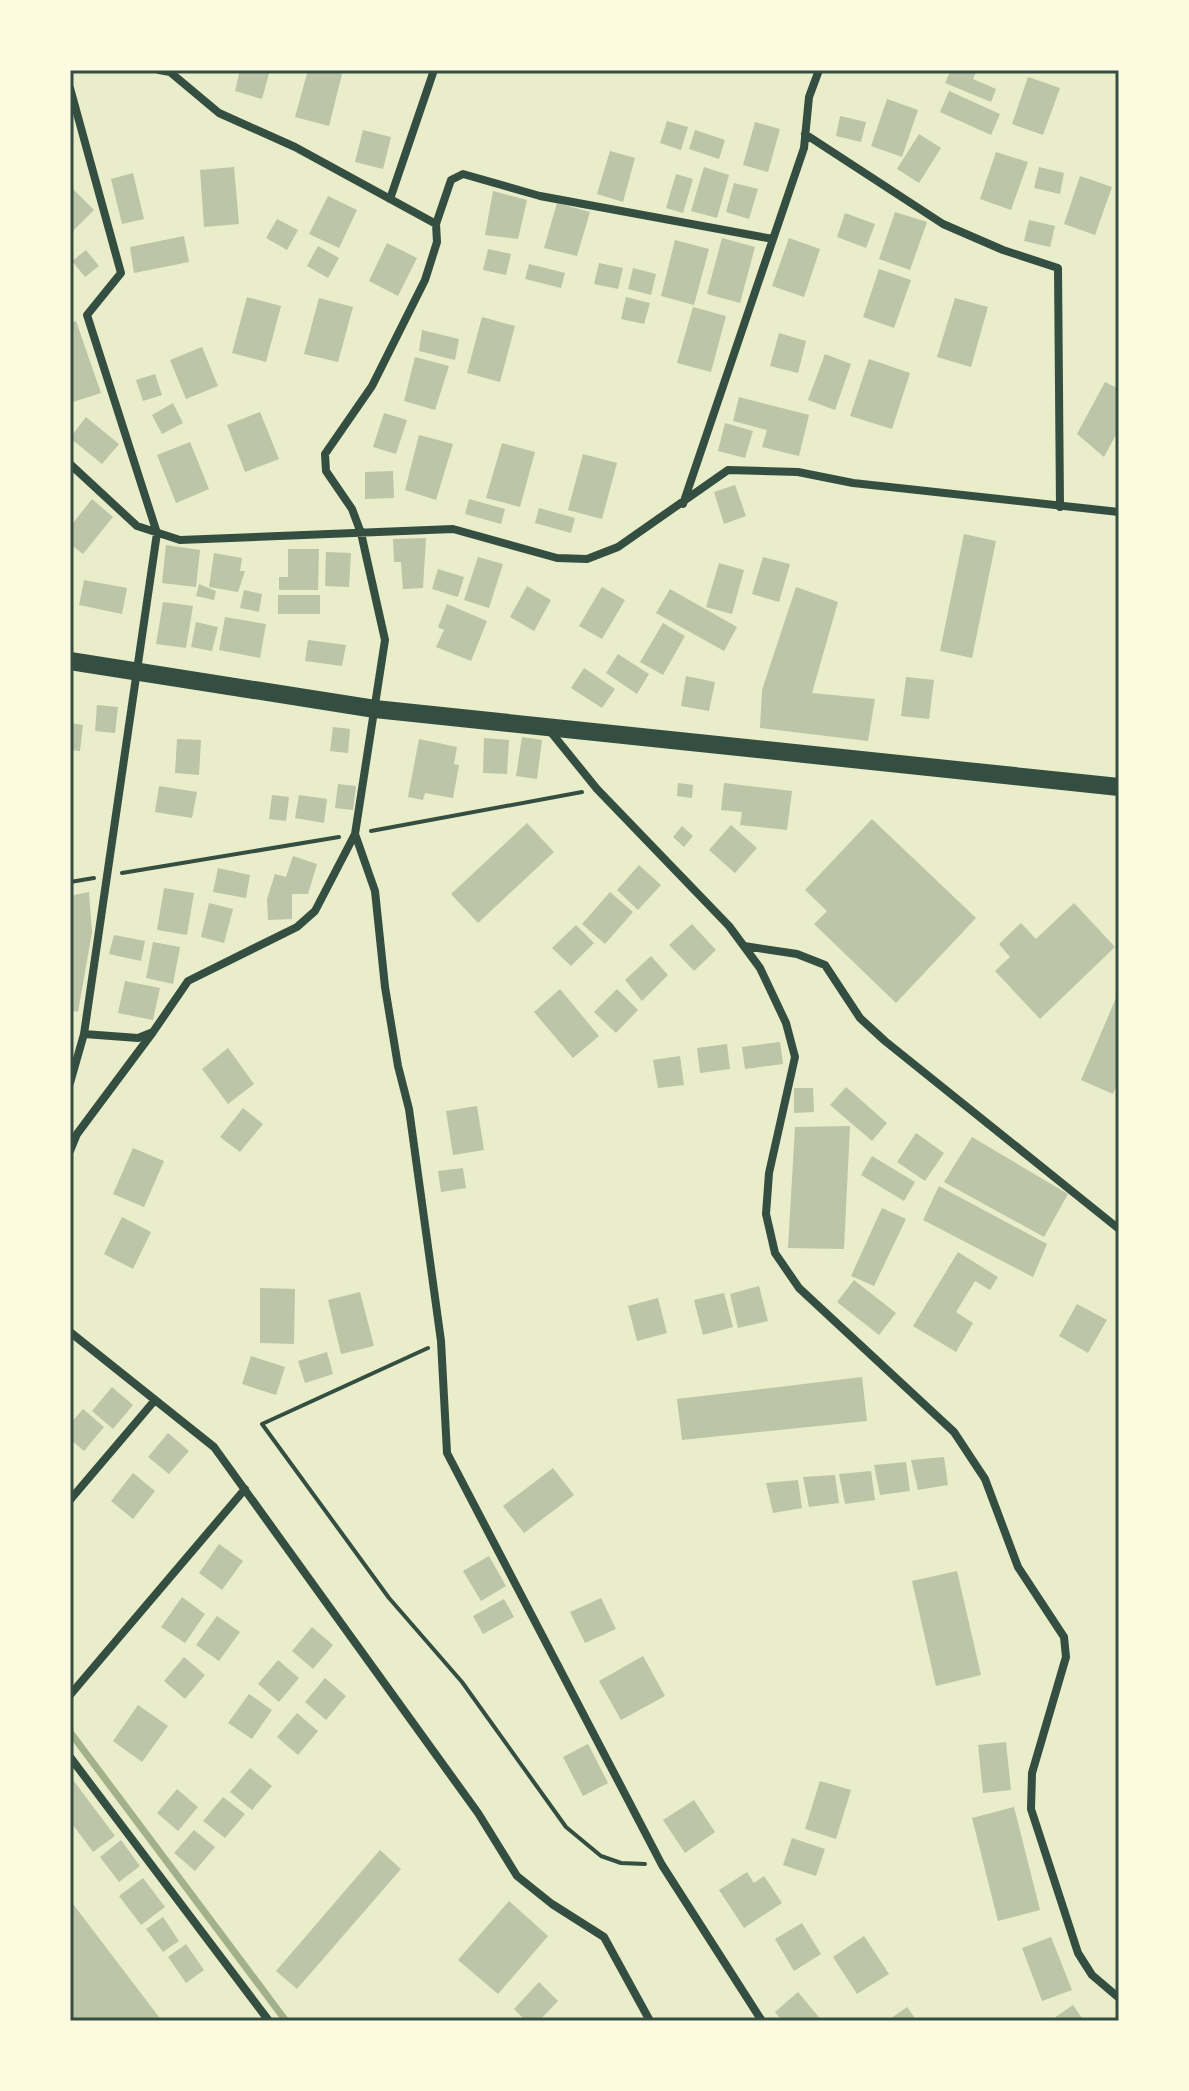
<svg xmlns="http://www.w3.org/2000/svg" width="1189" height="2091" font-family="Raleway,sans-serif">
<rect width="100%" height="100%" fill="#e9edc9"/>
<g fill="none" stroke-linecap="round" stroke-linejoin="round">
<path stroke="#a3b18a" stroke-width="7" d="M70,1732L286,2021"/>
</g>
<path fill="#bcc5a7" d="M240,70H270L262,99L235,91Z
M308,70H343L329,126L295,117Z
M951,70H977L973,79L996,89L991,102L945,83Z
M1028,77L1060,88L1043,135L1012,124Z
M949,91L1000,114L991,135L940,112Z
M887,99L918,110L902,157L871,146Z
M840,116L866,122L861,142L836,136Z
M667,121L688,127L681,150L660,143Z
M755,122L780,129L768,172L743,165Z
M363,130L391,137L383,169L355,162Z
M695,130L725,140L719,159L689,149Z
M919,134L941,148L919,183L897,169Z
M610,151L635,158L623,202L597,194Z
M996,152L1028,162L1011,210L980,199Z
M234,167L239,224L204,227L200,170Z
M704,167L729,175L717,218L691,211Z
M1039,167L1064,173L1060,194L1034,188Z
M133,173L144,219L122,224L111,179Z
M676,174L693,179L683,213L666,208Z
M1080,176L1112,187L1095,235L1064,224Z
M734,183L758,189L749,219L726,212Z
M70,186L94,210L70,234Z
M493,191L527,200L518,239L485,235Z
M328,196L357,210L339,248L309,234Z
M557,203L590,212L577,256L544,248Z
M895,212L927,222L910,270L879,259Z
M845,213L875,224L866,248L837,237Z
M277,219L298,230L287,250L266,238Z
M1029,220L1055,226L1050,247L1024,241Z
M184,236L189,262L134,273L130,247Z
M722,238L755,247L740,303L707,294Z
M789,238L820,249L804,297L772,286Z
M675,240L709,249L694,305L661,296Z
M387,243L417,258L398,296L369,281Z
M318,246L339,258L328,278L307,266Z
M488,249L511,254L506,275L483,270Z
M86,250L99,266L85,277L72,261Z
M599,263L623,268L618,289L594,284Z
M529,264L565,273L561,288L525,279Z
M633,268L656,274L651,295L628,289Z
M879,269L911,280L894,328L863,317Z
M247,297L281,306L266,362L232,353Z
M626,297L650,303L644,324L621,319Z
M319,298L353,307L338,362L304,354Z
M955,298L988,307L971,367L937,357Z
M693,307L726,316L711,372L677,363Z
M482,317L515,326L500,382L467,373Z
M76,321L101,393L70,403V323Z
M422,330L459,339L455,360L419,351Z
M779,333L806,341L798,373L770,366Z
M202,347L218,386L186,399L170,360Z
M825,354L851,364L835,410L808,400Z
M415,357L449,366L435,410L404,401Z
M869,359L910,373L892,429L850,416Z
M155,374L162,395L143,401L136,380Z
M1105,382L1119,389V429L1104,457L1077,434Z
M739,397L809,415L799,456L762,447L767,430L733,421Z
M173,403L183,423L162,434L152,415Z
M260,412L279,459L245,472L227,425Z
M384,413L407,420L396,454L373,447Z
M86,417L119,444L102,464L70,438Z
M725,423L753,431L745,458L718,451Z
M419,435L453,444L436,500L405,490Z
M190,442L209,489L176,503L157,455Z
M502,443L535,452L520,507L486,498Z
M583,454L617,463L602,519L568,510Z
M393,471L394,498L365,499V472Z
M735,485L746,516L724,524L714,492Z
M92,499L113,517L83,554L70,544V527Z
M469,499L505,509L501,524L465,514Z
M539,508L575,518L571,533L535,523Z
M964,534L996,541L972,658L940,651Z
M426,538L423,588L403,589L401,562H394L393,539Z
M166,545L200,550L196,587L162,583Z
M288,549H319L318,590H279V577H288Z
M326,552L351,553L349,587L325,586Z
M214,553L242,558L240,571H245L238,592L209,587Z
M478,557L503,564L489,608L464,600Z
M763,557L790,564L779,602L752,594Z
M719,563L744,570L732,614L706,607Z
M438,569L464,577L458,597L432,589Z
M84,580L127,588L122,614L79,605Z
M199,584L216,591L214,600L196,596Z
M527,586L551,600L534,631L510,617Z
M602,587L625,600L602,639L579,626Z
M796,587L838,602L812,693L875,699L868,741L760,728L762,690Z
M670,589L737,627L724,651L656,613Z
M244,590L262,594L259,612L240,608Z
M278,595H320V614H278Z
M163,602L193,606L186,648L156,644Z
M447,604L487,621L471,661L436,647L444,630L438,627Z
M225,617L266,624L260,658L219,650Z
M196,622L218,627L212,651L191,647Z
M663,623L685,636L663,675L640,662Z
M308,640L346,645L342,666L305,661Z
M618,654L649,674L637,694L606,673Z
M584,668L615,689L602,708L571,688Z
M686,676L715,682L709,711L681,706Z
M906,677L934,680L929,719L901,716Z
M97,705L118,707L115,733L95,731Z
M70,723L83,725L80,751L70,750Z
M333,727L350,729L348,753L330,751Z
M522,737L542,740L537,779L516,776Z
M484,738L509,740L507,774L483,773Z
M177,739L201,740L199,775L175,773Z
M419,739L457,747L454,764L459,765L453,798L425,793L423,800L408,797Z
M678,783L693,785L692,798L677,796Z
M724,783L792,791L787,830L740,825L742,812L721,810Z
M338,784L356,786L353,810L335,808Z
M159,786L197,792L192,818L155,812Z
M272,795L289,797L286,821L269,819Z
M299,795L327,799L324,823L295,818Z
M872,819L976,918L896,1003L814,924L827,911L805,890Z
M527,823L554,852L478,923L451,894Z
M731,825L757,848L735,873L709,850Z
M682,826L693,836L684,847L673,837Z
M293,856L317,864L308,894H292V919L268,920L267,899L275,874L286,877Z
M639,865L661,885L638,910L617,890Z
M218,868L250,875L246,898L213,892Z
M164,888L194,893L187,935L157,930Z
M89,892L92,932L78,1012L70,1010V896Z
M610,892L633,912L605,944L582,924Z
M209,903L233,909L224,943L201,937Z
M1074,903L1115,947L1040,1019L995,971L1010,957L999,944L1021,923L1036,939Z
M692,924L716,950L694,971L669,945Z
M576,925L594,943L571,966L552,948Z
M114,935L145,941L141,961L109,954Z
M153,942L180,947L173,984L146,978Z
M651,956L668,975L642,1001L625,980Z
M125,981L160,988L153,1020L118,1013Z
M560,989L599,1036L573,1058L534,1012Z
M617,989L638,1010L616,1033L594,1012Z
M1119,991V1079L1113,1094L1081,1080Z
M780,1042L783,1064L745,1069L742,1047Z
M727,1044L730,1069L700,1073L697,1048Z
M228,1048L254,1084L228,1104L202,1069Z
M680,1056L684,1085L658,1088L653,1060Z
M846,1087L887,1123L872,1141L830,1105Z
M794,1088H813L814,1112L794,1113Z
M477,1106L484,1150L453,1155L446,1111Z
M243,1108L263,1124L240,1152L220,1137Z
M850,1126L844,1249L788,1248L795,1127Z
M916,1133L944,1153L925,1181L897,1162Z
M972,1137L1068,1194L1044,1237L944,1182Z
M133,1148L164,1161L144,1207L113,1194Z
M872,1156L915,1182L904,1201L861,1175Z
M463,1168L466,1188L441,1192L438,1171Z
M939,1186L1047,1244L1033,1277L923,1220Z
M882,1208L906,1219L874,1286L851,1276Z
M122,1217L151,1232L133,1269L104,1254Z
M958,1252L998,1277L990,1290L975,1281L956,1312L973,1323L956,1352L913,1326Z
M854,1280L896,1313L879,1335L837,1302Z
M759,1286L768,1321L738,1328L730,1294Z
M260,1288L295,1289L294,1344L260,1343Z
M360,1292L374,1346L341,1354L328,1300Z
M724,1293L733,1327L703,1335L694,1300Z
M658,1298L667,1333L637,1341L628,1306Z
M1077,1304L1107,1320L1088,1353L1059,1336Z
M327,1352L333,1374L305,1383L298,1361Z
M251,1356L285,1367L276,1395L242,1384Z
M862,1377L867,1421L682,1440L677,1399Z
M112,1387L133,1405L113,1429L92,1411Z
M83,1409L104,1427L84,1451L70,1439V1424Z
M168,1433L189,1451L169,1474L148,1457Z
M944,1457L948,1485L918,1490L911,1460Z
M906,1462L910,1491L880,1495L874,1465Z
M553,1468L574,1495L524,1533L503,1506Z
M871,1471L875,1500L845,1504L839,1474Z
M133,1473L155,1491L133,1519L111,1501Z
M835,1475L839,1503L809,1507L803,1477Z
M798,1480L802,1508L773,1513L766,1483Z
M219,1544L243,1561L222,1590L199,1573Z
M489,1556L506,1586L481,1601L463,1571Z
M957,1571L981,1675L936,1686L912,1581Z
M182,1597L205,1614L185,1643L161,1627Z
M601,1598L616,1629L585,1643L570,1612Z
M504,1599L514,1617L483,1634L473,1616Z
M217,1616L240,1632L219,1661L196,1645Z
M312,1627L333,1645L313,1669L292,1651Z
M643,1656L665,1696L621,1720L599,1681Z
M184,1657L205,1675L185,1699L164,1681Z
M278,1660L299,1678L279,1702L258,1684Z
M325,1678L346,1696L326,1720L305,1702Z
M249,1694L272,1710L252,1739L228,1723Z
M138,1705L168,1726L142,1762L113,1741Z
M297,1713L318,1731L298,1755L277,1737Z
M1006,1742L1011,1790L983,1793L978,1745Z
M588,1744L608,1783L583,1796L563,1757Z
M250,1768L272,1786L252,1810L230,1792Z
M70,1776L115,1836L93,1852L70,1821Z
M820,1781L851,1790L836,1839L805,1829Z
M177,1789L198,1807L178,1831L157,1813Z
M223,1797L245,1814L225,1838L203,1821Z
M694,1800L715,1832L685,1853L663,1820Z
M1014,1807L1040,1910L998,1921L972,1818Z
M194,1830L215,1847L195,1871L174,1853Z
M792,1838L825,1849L816,1876L783,1865Z
M121,1840L140,1866L119,1882L100,1857Z
M380,1850L401,1869L297,1989L276,1971Z
M747,1872L754,1883L764,1876L782,1903L744,1928L719,1890Z
M143,1878L165,1907L141,1925L119,1896Z
M70,1900L162,2021H70Z
M509,1901L548,1936L498,1994L458,1960Z
M163,1917L179,1941L163,1952L146,1929Z
M802,1923L821,1954L794,1971L775,1939Z
M864,1936L889,1974L857,1994L833,1957Z
M1051,1937L1072,1990L1042,2001L1022,1948Z
M186,1944L204,1970L186,1983L168,1957Z
M539,1982L558,2001L539,2021H526L514,2009Z
M798,1992L822,2021H782L775,2012Z
M1073,2005L1084,2021H1050Z
M907,2007L917,2021H887Z"/>
<g fill="none" stroke-linecap="round" stroke-linejoin="round">
<path stroke="#344e41" stroke-width="4" d="M371,831L582,792
M122,873L339,837
M70,882L94,878
M428,1348L262,1424L389,1598L462,1682L566,1827L601,1856L621,1863L645,1864"/>
<path stroke="#344e41" stroke-width="8" d="M70,88L121,273L87,315L157,533L84,1034L70,1083
M805,134L943,224L1003,250L1058,268L1060,507
M390,199L434,70
M436,224L451,180L463,174L540,196L773,239
M70,464L137,526L180,540L453,529L557,558L587,559L618,547L728,470L798,472L853,483L1119,512
M683,504L804,148L809,97L819,70
M550,731L597,789L729,926L760,968L786,1023L795,1057L769,1173L766,1214L775,1253L799,1288L954,1432L985,1479L1018,1567L1064,1637L1066,1657L1032,1773L1031,1809L1078,1953L1092,1975L1119,1998
M355,834L375,891L385,987L398,1066L409,1109L441,1341L447,1453L662,1865L762,2021
M744,946L797,954L825,965L860,1018L885,1041L1119,1229
M84,1034L138,1038L153,1032L188,981L297,927L315,911L355,834L385,640L361,533L352,509L326,471L325,454L372,386L425,280L437,242L436,224L295,147L219,113L170,72L159,70
M70,1151L77,1134L153,1032
M70,1332L214,1447L478,1813L517,1876L552,1904L604,1937L650,2021
M70,1500L155,1400
M70,1695L245,1489
M70,1757L269,2021"/>
<path stroke="#344e41" stroke-width="18" d="M70,661L375,709L1119,787"/>
</g>
<rect width="1189" height="2091" fill="none" stroke="#fefae0" stroke-width="144"/>
<rect x="72" y="72" width="1045" height="1947" fill="none" stroke="#344e41" stroke-width="3"/>
</svg>
